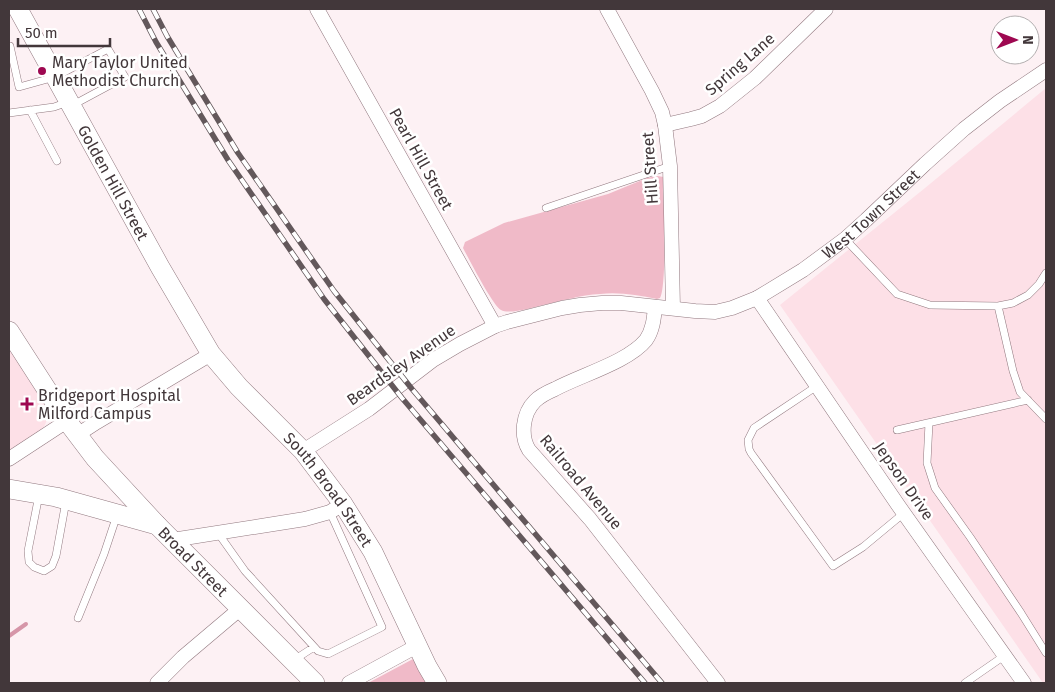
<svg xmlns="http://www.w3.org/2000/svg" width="1055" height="692" font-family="'Fira Sans',sans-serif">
<rect width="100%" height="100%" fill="#fdf1f4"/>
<path fill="#fde0e7" d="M1046,88V683H1043L780,305L925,188Z
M9,344L41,397L47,412L48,416L45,425L40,432L9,450Z"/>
<path fill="#f0bac8" d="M657,176L664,177C664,197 667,287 660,298L657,299C638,295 619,292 600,294C581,295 561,301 543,305C534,307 509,315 501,310C493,306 469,259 463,248L465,242L504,223L608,194L647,178Z
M413,659L428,683H368Z"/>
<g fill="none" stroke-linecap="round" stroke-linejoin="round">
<path stroke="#d696a8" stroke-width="4" d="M9,636L26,624"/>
<defs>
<path id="service" d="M10,46L19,87L55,77L108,49L125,77L71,106
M30,110L57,161
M9,113L54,107L68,102
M546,208L670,166
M845,239L897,294L930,305L998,306L1013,303L1028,295L1039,284L1046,273
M998,306L1013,371L1020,392L1046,419
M817,386L754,428L748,440L749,449L751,453L833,566L863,547L904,513
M929,423L927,463L935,488L970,537L1021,613L1046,653
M897,430L1028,400
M39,495L28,551L29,562L34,567L44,571L52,566L56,556L66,501
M218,533L245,571L318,651L328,654L382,627L330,512
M78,618L104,554L117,515
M294,660L314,647
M965,683L1004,656"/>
<g id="minor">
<path d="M317,9L495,326"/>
<path d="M607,9L652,91L662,112L665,125L670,166L673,308"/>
<path d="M665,125L691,119L702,116L720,106L755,78L826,9"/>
<path d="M757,298L898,505L1024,683"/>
<path d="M655,307C654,318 653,330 646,340C628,362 581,375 555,389C548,392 541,395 535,401C529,407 525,416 524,425C523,434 524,442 529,450L590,519L718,683"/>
<path d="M77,435L97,422L211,354"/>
<path id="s1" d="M303,451L369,409L433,360L460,344L495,326L507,322L562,308L580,305L602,303H621L695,311L715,312L732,308L757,298L803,270L845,239L866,220L925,164L964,129L1000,101L1046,70"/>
<path d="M9,459L67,421"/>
<path d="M172,540L305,519L330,512L343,504"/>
<path d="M157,683L183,657L241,608"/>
<path d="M349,683L417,646"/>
</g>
<g id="secondary">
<path id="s2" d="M18,9L160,267L211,354L239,387L303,451L343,504L373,552L427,666L437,683"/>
<path id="s3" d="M9,331L67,421L95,458L157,525L315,683"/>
<path d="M9,489L56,497L157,525"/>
</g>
</defs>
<use href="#service" stroke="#91787f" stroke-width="8"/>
<use href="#minor" stroke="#91787f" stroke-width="15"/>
<use href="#secondary" stroke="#91787f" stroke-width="20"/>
<use href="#service" stroke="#fff" stroke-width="7"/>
<use href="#minor" stroke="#fff" stroke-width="14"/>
<use href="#secondary" stroke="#fff" stroke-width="19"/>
<defs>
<path id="rail" d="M139,9L156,42L228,160L324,299L402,398L645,683
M153,9L167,36L238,153L334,291L412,389L662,683"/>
</defs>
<use href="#rail" stroke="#63585b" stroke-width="5.5"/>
<use href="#rail" stroke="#fff" stroke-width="4" stroke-dasharray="11" stroke-linecap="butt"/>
</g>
<g fill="#9e0851" stroke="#fff" stroke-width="2">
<circle cx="42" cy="71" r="5"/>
<path d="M24.5 396.5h5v5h5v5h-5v5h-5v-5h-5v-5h5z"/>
</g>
<g text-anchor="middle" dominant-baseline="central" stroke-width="5" stroke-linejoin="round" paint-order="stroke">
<g font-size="16" fill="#42373a" stroke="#fff" text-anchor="start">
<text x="52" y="62">Mary Taylor United<tspan x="52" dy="18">Methodist Church</tspan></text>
<text x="38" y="395">Bridgeport Hospital<tspan x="38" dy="18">Milford Campus</tspan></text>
</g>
<g font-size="16" fill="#42373a" stroke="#fff">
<text transform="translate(740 64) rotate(-41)">Spring Lane</text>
<text transform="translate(421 159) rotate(61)">Pearl Hill Street</text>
<text transform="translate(650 168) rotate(-94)">Hill Street</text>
<text stroke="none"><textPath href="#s2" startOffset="198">Golden Hill Street</textPath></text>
<text stroke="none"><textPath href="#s1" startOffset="639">West Town Street</textPath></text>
<text transform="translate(401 365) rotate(-35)">Beardsley Avenue</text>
<text transform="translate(904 481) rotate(55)">Jepson Drive</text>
<text transform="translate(581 482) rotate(50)">Railroad Avenue</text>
<text stroke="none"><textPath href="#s2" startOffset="575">South Broad Street</textPath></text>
<text stroke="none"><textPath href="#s3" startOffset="296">Broad Street</textPath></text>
</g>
</g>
<rect width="1055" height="692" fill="none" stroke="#42373a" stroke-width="20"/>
<g transform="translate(1015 40) rotate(90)"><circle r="24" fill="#ffffff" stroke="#b3afb0"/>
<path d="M0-4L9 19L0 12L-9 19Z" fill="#9e0851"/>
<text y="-8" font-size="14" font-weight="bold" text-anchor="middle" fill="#42373a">N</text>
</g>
<path d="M18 38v8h92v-8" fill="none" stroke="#42373a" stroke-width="2.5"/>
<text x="25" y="38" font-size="15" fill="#42373a" stroke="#ffffff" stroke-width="4" paint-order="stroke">50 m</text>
</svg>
